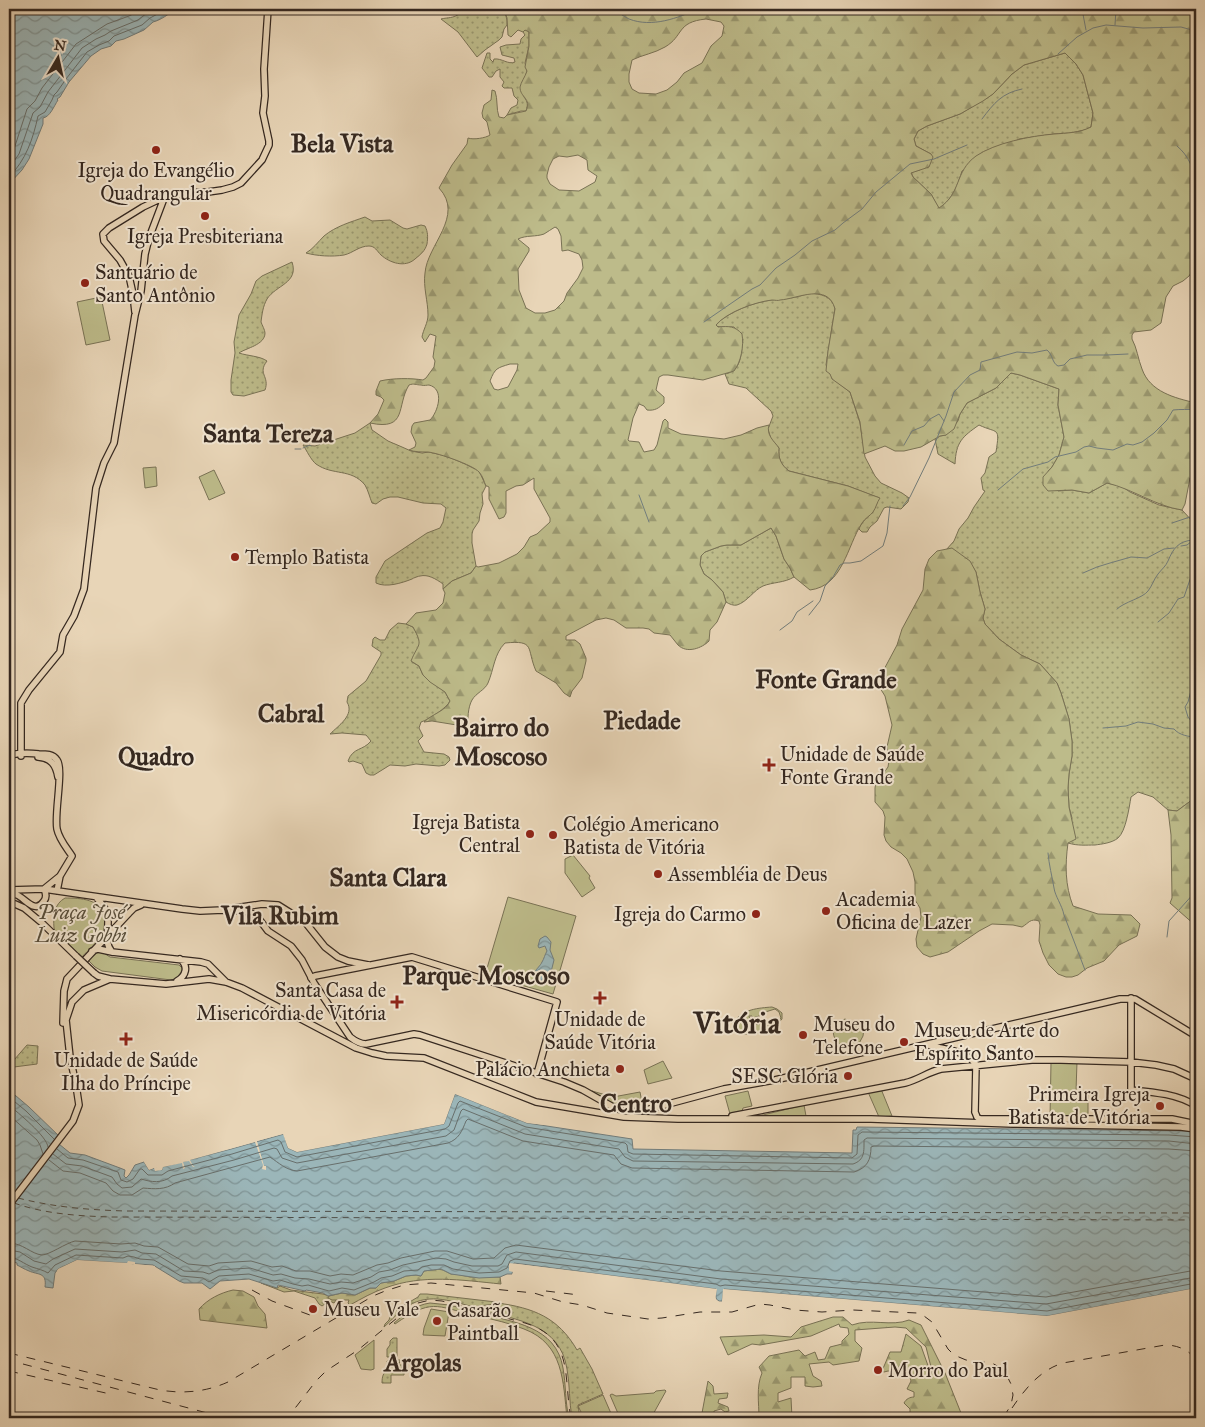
<svg xmlns="http://www.w3.org/2000/svg" width="1205" height="1427" font-family="'IM FELL Great Primer',serif">
<defs>
<pattern id="grass-dots" width="8" height="8" patternUnits="userSpaceOnUse" patternTransform="scale(1.25)"><rect width="8" height="8" fill="#bdbb8a"/><path d="M2 2h.1M6 6h.1" fill="none" stroke="#9a9870" stroke-width="1.8" stroke-linecap="round"/></pattern>
<pattern id="forest-firs" width="22" height="20" patternUnits="userSpaceOnUse" patternTransform="scale(1.25)"><rect width="22" height="20" fill="#bdbb8a"/><path d="M5 1l3.5 6h-7zM16 11l3.5 6h-7z" fill="#9a9870"/></pattern>
<pattern id="water-waves" width="16" height="10" patternUnits="userSpaceOnUse" patternTransform="scale(1.25)"><rect width="16" height="10" fill="#9bb6b9"/><path d="M0 5q4-4 8 0t8 0" fill="none" stroke="#7f9496"/></pattern>
</defs>
<rect width="100%" height="100%" fill="#e8d5b7"/>
<filter id="stains"><feTurbulence type="fractalNoise" baseFrequency=".004" numOctaves="4"/><feColorMatrix values="0 0 0 0 .2 0 0 0 0 .09 0 0 0 0 .02 0 0 0 .5 -.17"/></filter>
<radialGradient id="worn" r=".72"><stop offset=".6" stop-color="#630" stop-opacity="0"/><stop offset="1" stop-color="#630" stop-opacity=".3"/></radialGradient>
<path fill="url(#grass-dots)" stroke="#797255" d="M460,9H504L507,20V25L504,29L502,37L499,40L485,50L477,57L458,32L441,19C449,17 452,19 461,13Z
M525,30L529,31V46L525,63L527,71L525,78L524,97C528,102 528,105 526,111H521L507,115L511,108L517,105L518,100L514,96L512,88H504L502,86L504,82L500,77V69L496,71L492,77H489L482,68L487,53H490V59L493,62L494,59C502,58 508,65 515,62L514,58L502,55L500,47L506,45L520,44L521,39L525,35L523,32Z
M1065,53L1076,64L1083,75L1093,113L1091,127L1085,130L1071,133L1054,134L1019,139L962,171C957,187 953,198 939,209L931,194L913,177L911,172L920,170L931,154L916,146L914,139L918,131L927,126L960,114L993,94L1012,74L1024,65Z
M365,217L372,221L390,220L403,228L407,229L421,225L425,226C428,232 428,237 427,244C425,251 421,254 415,259C405,268 390,263 381,255C377,251 375,246 369,246C359,246 353,253 344,255C332,257 317,256 306,253C313,249 318,242 324,236C336,226 351,222 365,217Z
M292,262C299,283 276,285 267,299C263,306 262,314 261,322C262,325 265,330 265,333C265,345 246,348 239,353C248,356 260,356 267,361C257,374 270,376 265,390L244,396L233,395L231,392V380L235,353L234,342L239,315L251,294L256,281L262,276Z
M809,293C821,294 832,296 835,308L826,365L833,379L850,392L860,423L865,457L875,476L881,483L902,493L909,498L908,502L901,509L887,507L884,508L877,521L870,527L867,532H862L859,529C862,521 867,518 872,513C875,509 877,502 879,498L848,486L789,471C781,465 778,459 779,448L771,439L768,429L773,416L771,411L746,388L729,384L725,374C742,371 741,353 743,339L734,327C728,326 721,328 716,326L717,323C732,311 751,303 771,300C784,299 797,298 809,293Z
M1011,373L1020,375L1059,389L1058,405L1064,437L1059,455L1052,467L1048,471L1058,491L1072,490L1089,493L1107,483L1121,486L1130,492L1159,505L1182,510L1196,525V797L1177,811L1168,810L1153,797L1138,792L1131,797C1129,808 1126,831 1118,838C1112,843 1102,844 1095,845C1086,845 1078,846 1068,843L1072,818L1069,807L1068,788L1069,774L1072,756V741L1069,719L1061,693L1057,683L1040,664L1021,655L999,639L985,624L983,618L985,609L980,592L976,572L969,561L952,549L946,550L954,541L959,529L968,518L974,507L985,491L983,490L981,478L985,473L989,457L996,452C1000,426 998,434 979,425C962,437 956,442 955,464L938,454L935,439L940,436L946,435L958,421L960,414L967,403L996,388Z
M370,423L372,430L375,432L388,441L402,447L411,451L422,453L429,452L446,456L463,463L479,471L486,486L482,494L483,504L480,513L479,521L473,530L472,534V543L476,566L471,573L452,581L443,589V584C436,579 428,574 420,576C419,576 413,578 412,579C402,583 386,588 376,583V577L385,561L427,533L440,528L443,522L446,508L441,504L423,503L398,497H390L383,499L376,504L372,503C370,498 368,490 365,485C351,468 333,476 316,464C311,460 307,451 303,445L315,446L355,433Z
M771,528L776,536L784,559L790,568L794,577C784,583 773,582 763,586C754,590 747,602 737,605C734,606 729,604 726,602L723,592L712,580L704,574L700,565L701,556L705,552L721,546L727,545H741Z
M398,623L406,624L413,627C415,631 418,635 419,639C422,648 412,654 412,662L419,666L423,675L445,692L450,701C447,708 428,720 421,722L419,728L423,736L418,741L424,752L444,754L449,757L450,760L445,765L439,766L416,764L405,766L390,765L374,775H370L366,773L362,764L353,761L349,762L348,761C353,747 363,751 371,741L366,735L342,733L330,734C338,726 355,715 347,702L348,696L366,681L381,655V652L372,646L373,639L375,637L380,640H385L390,630Z
M27,1045L38,1046L37,1064L14,1067V1060Z
M261,1283L277,1288L280,1286L291,1290L323,1294L329,1296V1298L336,1300L334,1303L329,1301L322,1306L319,1304L315,1298L294,1291L284,1292Z
M420,1294H427L496,1302V1304L478,1306L477,1308C454,1302 430,1292 408,1306C398,1312 392,1320 384,1327L385,1324L389,1320L391,1313L418,1297Z
M430,1303L449,1305L477,1312L475,1316C435,1305 431,1299 395,1324L394,1323C405,1314 415,1305 430,1303Z
M498,1303C533,1308 558,1317 577,1350L580,1348L592,1369L603,1394L578,1405L580,1418H572C569,1402 570,1385 567,1369C560,1324 517,1320 481,1310L482,1307L497,1306Z
M478,1313C513,1322 556,1326 563,1368C566,1385 565,1402 569,1418H567C563,1382 564,1344 524,1329C510,1323 494,1320 479,1316Z
M393,1338H397V1360H400L399,1365H402L401,1370L404,1371V1375H391V1383H382C382,1377 383,1372 388,1371L387,1361L389,1360V1357H387V1349L390,1345V1341Z"/>
<path fill="url(#forest-firs)" stroke="#797255" fill-rule="evenodd" d="M504,9H1196V266L1189,276L1183,281L1173,286L1166,297L1161,323L1151,330L1134,332L1132,335V339C1137,348 1138,359 1142,369C1150,392 1175,398 1196,403V471L1190,478L1185,504L1182,510C1155,506 1133,489 1107,483L1089,493L1072,490L1048,491L1043,485V477L1052,467L1059,455L1064,437L1058,405L1059,389L1020,375L1011,373L996,388L967,403L960,414L954,429L946,435L940,436L921,447L904,451H895L885,446L864,454L860,422L850,392L832,379L830,374L826,371L828,351L835,309C828,282 797,299 780,300C778,301 775,300 772,300C755,302 727,312 716,325L718,327C729,326 735,326 742,334C744,346 741,362 734,371L703,380L668,375H663L659,377L656,390L664,397V403C659,408 655,411 647,410L644,406L639,404L633,418L628,440L629,441L639,442L644,452L654,450L657,445L663,421L665,419L668,422V428L681,434L724,439L741,435L757,428L769,425C766,435 774,441 779,448C778,458 781,465 789,471L848,486L880,498C877,502 876,508 873,512C870,516 865,518 862,523C847,546 843,586 810,590L794,577L790,568L784,559L776,536L771,528L741,545H727L721,546L705,552L701,556L700,565L704,574L712,580L723,592L726,602L717,622L710,630L709,641C702,648 687,654 678,645C675,642 673,638 670,635L654,633L649,629L643,628H626L614,620L606,618L596,620L566,636V640H575L580,644L586,658V661L582,678L576,686L572,691L570,697L564,693L556,683L536,671C526,648 536,640 505,643C494,654 494,669 488,683C485,690 476,693 472,700C468,707 467,720 469,727L432,721L424,722C432,714 446,711 450,701L445,692L430,682L423,675L419,666L411,661C418,643 424,647 413,627L406,624L416,613L436,610L443,603L445,593L443,589L452,581L471,573L476,566L478,567L499,563L517,554L524,547L530,537L537,534L550,522V518L534,489V478L523,485L516,486L506,491V513L504,517L499,519L489,499V487L487,486H486C484,482 483,476 479,472C473,465 438,453 428,452C421,452 415,452 409,450L415,447L416,443L411,432L412,426L414,423L430,420C438,412 445,389 429,385C427,385 424,386 421,385C416,385 414,383 409,385C396,406 408,431 370,423L378,414L384,400L381,397L376,395V391L380,381C393,378 411,378 423,380L426,378L434,367L435,361L433,357L436,336L430,334L425,342L422,337C423,330 428,323 428,315C428,301 423,287 425,273C427,245 465,216 439,188L452,165L467,144L468,138C473,140 486,138 490,135L487,122L483,118L482,113L484,105L491,100L492,90L495,91C498,99 496,109 499,117L504,118L507,115L526,111C532,98 520,98 520,87C521,82 525,77 527,71L525,67L529,46V32L525,30L523,32L518,30L511,37L508,35L507,18ZM706,19L721,22L724,26L722,36L711,46L702,63L684,73L677,82L667,90L656,94L639,93L632,89L629,82V74L632,60C642,55 655,53 665,47C684,36 676,22 706,19ZM1065,53L1076,64L1083,75L1093,113L1091,127C1079,133 1067,133 1054,134C1030,136 995,143 976,156C954,172 962,193 939,208L931,194L913,177L911,173L929,167L933,157L931,154L916,146L914,139L918,131L927,126L960,114L983,101L993,94L1012,74L1024,65ZM578,155L587,160L588,170L597,176L595,182L579,191L559,190L550,184L547,178V175L549,167L553,159L559,156L567,157ZM555,227L558,229L561,236L562,251L568,250L579,254L582,260L583,268L578,278L567,293L564,301L555,310L545,313H535L526,308L519,290L518,269L529,251V248L518,239C526,235 536,237 544,234C548,232 551,229 555,227ZM510,364H518L517,370L508,387L498,390L494,389L490,381C495,368 497,368 510,364Z
M952,548L970,561L976,572L980,592L985,609L983,618L985,624L999,639L1021,655L1040,664L1057,683L1061,693L1069,719L1072,741V756L1069,774L1068,788L1069,807L1076,839L1068,843C1065,865 1065,885 1073,906L1098,914L1131,915L1140,924L1137,936L1119,945L1104,961L1087,968L1078,975L1072,977H1066L1058,974L1049,965L1043,953L1039,941L1040,925L1039,921C1030,918 1029,923 1022,927L1013,925L992,924L979,931L948,952L930,957L923,954L917,947L916,939L921,917L920,908L915,900V882L913,872L907,859L901,853L891,847L886,841L884,835L885,817L883,811L875,802V788L877,776L883,774L888,767L889,761L887,747L892,725L885,696L880,688L881,675L897,645L902,629L923,590L925,569L929,559L937,551Z
M1196,797V926L1170,903L1172,898L1171,835L1168,810L1177,811Z
M437,1269L443,1270L451,1274H456L470,1277H500L501,1284C461,1280 423,1274 385,1288C373,1292 361,1299 350,1305L348,1303L349,1300H332L328,1298L329,1296L342,1293L355,1295L370,1288H376L381,1283L394,1281L406,1276L416,1275L421,1276L424,1271Z
M233,1290L243,1291L254,1297L258,1306L265,1314L267,1328L200,1320L199,1309C208,1299 220,1293 233,1290Z
M833,1317H843L852,1325C871,1318 891,1327 909,1320L921,1325L945,1373L963,1418H906L907,1415H910V1409L904,1403C906,1399 910,1397 914,1397V1392L907,1389L911,1381L909,1373L888,1371L884,1372L882,1371L890,1352H901L906,1334L921,1346L931,1374L932,1371L926,1347L906,1328L895,1327L855,1330V1341L862,1348L859,1361L833,1365L829,1362L809,1364L813,1376L821,1381L822,1386L813,1387L805,1386V1377H791V1388L778,1393V1402L791,1398L792,1418H759C759,1403 756,1387 762,1373L759,1367L769,1356L799,1350L805,1356L815,1352L818,1360L825,1359L830,1347L842,1344V1341L849,1334L848,1328L840,1327L839,1324L811,1336L760,1345L752,1344L728,1355L720,1337L764,1335L791,1337L801,1327Z
M708,1381L713,1386L714,1394L728,1393L727,1398L719,1399L718,1403L728,1407L729,1411L725,1412L721,1409L714,1411V1418H703L702,1413Z"/>
<path fill="#bdbb8a" stroke="#797255" fill-rule="evenodd" d="M101,297L110,340L86,345L77,302Z
M156,467L157,486L145,488L143,468Z
M214,470L225,493L209,500L199,477Z
M573,855L590,876L589,878L595,888L582,897L565,873V859Z
M508,897L576,916L553,994L485,975Z
M65,898C80,898 102,899 105,917C106,921 106,929 104,933C101,939 87,951 82,957L55,931L54,928C53,916 54,904 65,898Z
M102,952L110,957L179,965L182,968V973L178,978L171,980L102,971L95,967L88,960L97,953Z
M772,1007L777,1009L782,1013V1019C772,1031 749,1040 735,1030L734,1022C742,1009 759,1008 772,1007ZM775,1009L779,1012L781,1018L778,1022L765,1026L764,1023L754,1025L755,1028H752L749,1016H752L753,1018L762,1015V1013Z
M845,1019L864,1028L863,1036L856,1049C837,1051 822,1028 845,1019Z
M663,1061L672,1078L648,1084L644,1070Z
M1051,1062H1077L1076,1091H1088V1113L1087,1116L1050,1119Z
M881,1089L892,1116L879,1117L868,1092Z
M592,1091L613,1097L640,1092L643,1108C620,1112 611,1102 592,1091Z
M748,1091L752,1106L743,1108L742,1111L730,1114L725,1096Z
M804,1105L806,1116L760,1118L759,1116Z
M431,1309L449,1312L445,1336L423,1335L424,1328Z
M374,1340V1369L371,1370L361,1369L355,1355Z
M665,1390L666,1391L651,1418H620L610,1395L612,1394L616,1396L654,1393L656,1391Z
M603,1395L613,1418H584L578,1406Z"/>
<path fill="url(#water-waves)" stroke="#727d7c" d="M9,9H175C169,14 161,20 153,22L144,30L124,39L116,41L111,46L101,49L91,56L69,82L60,97L57,99L58,100C54,106 50,117 43,118V124L29,159L22,170L9,184Z
M545,936L547,937L551,942L550,950L554,960L550,976L547,980L541,982C526,975 539,969 542,962C544,959 545,954 547,951L545,946L539,948L538,946L540,939Z
M9,1090L29,1107L60,1137L59,1144L70,1153L85,1155L120,1168L125,1170L124,1176L126,1178L129,1175L135,1165L144,1162L149,1170L155,1168L162,1170V1167L231,1149L284,1134L288,1148L297,1152L444,1124L455,1094L527,1123L632,1139L633,1149L852,1153L853,1130H856L857,1127L1188,1131L1196,1133V1288L1047,1316L724,1289L722,1301C714,1302 716,1294 716,1289L514,1263L512,1274H507L500,1277L479,1278L451,1274L441,1269L424,1271L421,1276L416,1275L406,1276L394,1281L381,1283L376,1288H370L355,1295L342,1293L328,1296L323,1293L306,1290L305,1291L278,1285L277,1288L249,1279L220,1281L210,1289L202,1283H184L179,1281L153,1265L77,1260L58,1269L55,1273L53,1288L45,1287C47,1272 38,1275 29,1271C24,1269 21,1267 17,1265V1263L9,1261Z"/>
<path fill="#e8d5b7" d="M455,1091L528,1120L545,1123V1125L527,1123L455,1094L444,1124L297,1152L288,1148L283,1134L257,1141L264,1166H266V1170L262,1169L263,1165L255,1142L190,1160L193,1166H195L193,1167L189,1161L183,1162L185,1168L183,1169L182,1163L163,1167L162,1170L155,1171L154,1168L149,1170L144,1162L146,1161L150,1167L155,1166L157,1168H160L162,1164L188,1159L283,1131L286,1133L290,1146L297,1149L443,1122L453,1093Z
M77,1260L127,1263L128,1261L135,1262V1264L155,1266V1269L135,1266L133,1264L127,1266L77,1263L59,1271H57L58,1269Z
M509,1263L591,1273L717,1289L715,1300L713,1296L714,1291L516,1266L515,1275L512,1276L513,1272L509,1271Z
M1196,1288V1291L1047,1318L726,1292L725,1301H722L723,1289L1047,1316Z"/>
<g fill="none" stroke-linecap="round" stroke-linejoin="round">
<path stroke="#686f6c" stroke-width="1" d="M9,157L15,146L27,109L35,101L42,88L76,44L107,24L129,16L135,13L140,9
M9,168L19,154L33,113L40,107L48,92L82,48L96,39L105,35L111,31L138,20L147,13L155,9
M9,177C26,160 33,139 38,116L45,112L52,100L54,95L57,92L66,79L87,52L99,45L109,41L114,36L142,25L150,18L167,9
M9,1097L26,1111L54,1139
M9,1105C18,1113 47,1136 48,1147
M9,1115L37,1140L40,1145L43,1154
M57,1149L68,1158L83,1160L118,1172L121,1180L127,1182L133,1179L140,1169H142L148,1175H162L168,1171L232,1154L278,1140L281,1142L285,1152L297,1157L445,1129L449,1126L458,1103L460,1101L526,1127L625,1143L627,1145L628,1152L633,1154L852,1158L857,1154L858,1135L862,1132L1169,1135L1196,1137
M53,1154L66,1164L82,1166L112,1177L117,1184L122,1188L132,1187L141,1179C151,1182 162,1184 172,1176L234,1160L274,1148L277,1149L282,1158L297,1163L446,1136L454,1130L461,1111L463,1109L525,1134L619,1149L625,1157L633,1161L853,1164C865,1160 864,1151 864,1140L867,1138L1169,1141L1196,1144
M49,1160L63,1171L80,1173L106,1183L113,1191L120,1195H132L143,1188C155,1189 165,1190 175,1183L270,1157C279,1163 286,1170 297,1171L448,1143C459,1139 462,1131 466,1121L468,1119L523,1141L614,1155L621,1164L632,1168L854,1172C867,1168 871,1160 871,1147L874,1146L1169,1149L1196,1151
M9,1243C23,1243 31,1254 42,1255C49,1255 66,1243 75,1241L121,1244L135,1243L144,1246L158,1247L188,1264L209,1266L218,1263L251,1261L272,1267L282,1266L296,1271H310L330,1276L341,1274L353,1275L377,1265L388,1263L401,1258L435,1251H447L473,1259L494,1258L505,1248L516,1245L721,1271L1046,1297L1196,1270
M9,1250L20,1252L34,1261L46,1264L53,1259L75,1249L122,1252L135,1250L142,1253L156,1254L184,1271L203,1272L209,1274L218,1270L250,1268L273,1275L281,1274L295,1278L309,1279L330,1284L341,1282L353,1283L371,1277L379,1272L390,1270L403,1265L436,1258L446,1259L454,1262L472,1266H498L502,1264L507,1255L516,1252L721,1279L1046,1304L1196,1277
M9,1257C18,1258 24,1264 32,1267C38,1269 43,1270 48,1273L55,1265L76,1255L123,1258L128,1256L134,1257L140,1259L154,1260L181,1276L203,1278L209,1282L219,1276L249,1274L273,1281L280,1280L293,1284L302,1286L308,1285L329,1291L342,1288L354,1290L374,1282L381,1278L392,1276L404,1271L418,1270L422,1267L431,1265H444L453,1269L479,1273L499,1272L507,1268L510,1261L515,1259L716,1284L720,1286L725,1285L1047,1311L1196,1283"/>
<path stroke="#727d7c" stroke-width="1" d="M612,9C618,12 623,16 629,19C652,28 678,18 698,9
M1082,9L1086,30
M1115,25L1116,9
M1192,30L1194,9
M1058,54L1077,37L1093,28L1106,25L1143,28L1181,27L1192,30L1196,34
M982,119C994,103 1002,93 1022,89
M1177,146C1189,156 1194,169 1196,185
M704,322L752,289L760,285L776,268L795,255L812,241L835,230L843,223L862,209L876,192L910,164L934,159L967,145
M904,445L912,431L924,426L930,419L939,414L944,421
M303,448L310,445L311,446
M295,449H301
M998,490L1023,469L1048,462L1055,457L1076,452L1084,447L1089,446L1097,448L1113,450L1127,444L1133,445L1142,442L1154,433L1167,420L1173,410C1181,409 1188,410 1196,409
M639,495L649,522
M903,506L910,497L929,458L946,416L954,392L970,375L980,370L981,362L1017,352L1032,353L1047,350C1053,355 1052,363 1058,366L1064,365L1070,359L1087,355H1107L1128,354
M1172,523L1196,515
M1181,546L1187,545L1196,538
M1083,573L1097,567L1110,563L1131,557L1147,558L1164,549L1174,548
M1117,609C1124,602 1143,598 1148,591C1152,586 1154,579 1158,574C1161,570 1166,566 1168,561C1173,549 1178,541 1193,540
M809,615L820,601L825,586L833,577L840,565L844,563H850L861,561L883,546L887,533L890,506
M1158,622L1169,613L1178,599L1184,597L1196,562
M780,630L792,621L797,612L813,601
M1193,683L1188,702L1185,707L1188,717L1196,727
M1103,728L1126,726L1138,722L1153,724L1164,728L1174,729C1179,735 1189,737 1196,737
M1048,853C1049,865 1052,876 1054,888C1055,896 1062,905 1064,915L1085,970
M1196,855L1193,865L1196,880
M1167,937L1169,921L1196,891"/>
<path stroke="#4e4c46" stroke-width="1" stroke-dasharray="6 5" stroke-linecap="butt" d="M18,1198C53,1207 89,1210 126,1211L1196,1213
M14,1203C45,1214 79,1216 111,1217L1196,1220"/>
<defs>
<path id="major" d="M135,312L133,294L129,276L120,260L104,241L103,234L109,228L143,207L160,199L185,193L208,192L222,190L233,187L241,183L262,160L269,145V141L263,113L265,96L264,69L268,9
M9,755C19,753 29,753 39,754C46,754 53,754 57,760C64,769 54,813 57,829C59,839 66,847 72,856L60,876L57,891
M21,756V703L29,690L60,652L63,635L74,616L84,589L96,488L104,463L114,443L135,315L141,291L145,254L149,238L163,201V198
M38,757C51,758 56,765 58,777
M44,889L60,876
M9,890L44,889L182,909L200,911L223,910
M9,894C12,894 13,893 17,895C25,898 35,915 44,901C47,897 46,893 44,889
M96,897C100,902 105,907 107,913C111,927 102,940 112,952
M9,903L15,904L24,908L42,923L76,956
M235,908L262,904L278,905L305,922L325,947L338,957L348,961L368,965
M221,910L244,911L253,914L259,919L268,931L291,946L302,960L314,983L350,1037C355,1041 360,1044 366,1044L414,1034L420,1035L564,1082L583,1090L613,1107L625,1111L633,1112L646,1110L724,1089L775,1080L1120,999H1135L1196,1036
M92,951L98,949L112,952L201,962L208,964L226,982
M94,973L98,976L110,979
M311,978L315,976L412,957L557,1002L537,1074
M177,981C186,976 189,966 180,959
M1131,998V1090C1153,1092 1178,1094 1196,1106
M63,1023L64,991L67,979L129,913L134,908L141,905
M928,1045C944,1050 967,1050 976,1065L975,1112
M975,1112L977,1117L980,1119H1172L1196,1124
M732,1116L905,1083C918,1080 928,1072 941,1069L1032,1060H1061L1131,1062L1156,1065L1174,1069L1196,1079
M9,1205L73,1121L79,1105L76,1085L70,1057L66,1020L72,1002L84,990L110,979L166,984L209,979L226,982L242,988L356,1048L372,1053L386,1056L424,1058L536,1102L624,1117L678,1119H871L1013,1124L1181,1127L1196,1129"/>
</defs>
<use href="#major" stroke="#352820" stroke-width="8"/>
<use href="#major" stroke="#e8d5b7" stroke-width="5.5"/>
<path stroke="#352820" stroke-width="1" stroke-dasharray="9 9" stroke-linecap="butt" d="M252,1290L272,1301L318,1318
M546,1291L579,1295
M9,1353L160,1390C183,1394 206,1392 228,1382L373,1296L385,1291L404,1285L431,1283L534,1293L563,1302L582,1305L607,1313L648,1319L662,1318L700,1312H732L760,1304L770,1305L795,1310L822,1312L853,1310L917,1313L924,1316L932,1322L948,1349L954,1355L966,1360L992,1363L999,1367L1006,1374L1011,1384L1013,1395L1011,1405L1003,1418
M23,1364L226,1418
M9,1371L110,1394
M1012,1408C1025,1389 1040,1370 1063,1363L1165,1345C1178,1345 1188,1350 1196,1359
M281,1418L296,1407L316,1381L326,1371L358,1350L408,1309L418,1303L430,1300L442,1301L525,1323C575,1338 563,1379 571,1418"/>
<defs>
<path id="major-bridge" d="M76,956L94,973"/>
</defs>
<use href="#major-bridge" stroke="#352820" stroke-width="8" stroke-linecap="butt"/>
<use href="#major-bridge" stroke="#e8d5b7" stroke-width="5.5"/>
</g>
<g fill="#8f2418" stroke="#f0e4d0" stroke-width="2">
<circle cx="156" cy="150" r="5"/>
<circle cx="205" cy="216" r="5"/>
<circle cx="85" cy="283" r="5"/>
<circle cx="235" cy="557" r="5"/>
<path d="M766.5 757.5h5v5h5v5h-5v5h-5v-5h-5v-5h5z"/>
<circle cx="530" cy="834" r="5"/>
<circle cx="553" cy="835" r="5"/>
<circle cx="658" cy="874" r="5"/>
<circle cx="826" cy="911" r="5"/>
<circle cx="756" cy="914" r="5"/>
<path d="M597.5 990.5h5v5h5v5h-5v5h-5v-5h-5v-5h5z"/>
<path d="M394.5 994.5h5v5h5v5h-5v5h-5v-5h-5v-5h5z"/>
<circle cx="803" cy="1035" r="5"/>
<path d="M123.5 1031.5h5v5h5v5h-5v5h-5v-5h-5v-5h5z"/>
<circle cx="904" cy="1042" r="5"/>
<circle cx="620" cy="1069" r="5"/>
<circle cx="848" cy="1076" r="5"/>
<circle cx="1160" cy="1106" r="5"/>
<circle cx="313" cy="1309" r="5"/>
<circle cx="437" cy="1321" r="5"/>
<circle cx="878" cy="1370" r="5"/>
</g>
<g text-anchor="middle" dominant-baseline="central" stroke-width="4" stroke-linejoin="round" paint-order="stroke">
<g font-size="20" fill="#352820" stroke="#f0e4d0" text-anchor="start">
<text x="156" y="170" text-anchor="middle">Igreja do Evangélio<tspan x="156" dy="23">Quadrangular</tspan></text>
<text x="205" y="236" text-anchor="middle">Igreja Presbiteriana</text>
<text x="95" y="272">Santuário de<tspan x="95" dy="23">Santo Antônio</tspan></text>
<text x="245" y="557">Templo Batista</text>
<text x="780" y="754">Unidade de Saúde<tspan x="780" dy="23">Fonte Grande</tspan></text>
<text x="520" y="822" text-anchor="end">Igreja Batista<tspan x="520" dy="23">Central</tspan></text>
<text x="563" y="824">Colégio Americano<tspan x="563" dy="23">Batista de Vitória</tspan></text>
<text x="668" y="874">Assembléia de Deus</text>
<text x="836" y="899">Academia<tspan x="836" dy="23">Oficina de Lazer</tspan></text>
<text x="746" y="914" text-anchor="end">Igreja do Carmo</text>
<text x="386" y="990" text-anchor="end">Santa Casa de<tspan x="386" dy="23">Misericórdia de Vitória</tspan></text>
<text x="600" y="1019" text-anchor="middle">Unidade de<tspan x="600" dy="23">Saúde Vitória</tspan></text>
<text x="813" y="1024">Museu do<tspan x="813" dy="23">Telefone</tspan></text>
<text x="914" y="1030">Museu de Arte do<tspan x="914" dy="23">Espírito Santo</tspan></text>
<text x="126" y="1060" text-anchor="middle">Unidade de Saúde<tspan x="126" dy="23">Ilha do Príncipe</tspan></text>
<text x="610" y="1069" text-anchor="end">Palácio Anchieta</text>
<text x="838" y="1076" text-anchor="end">SESC Glória</text>
<text x="1150" y="1094" text-anchor="end">Primeira Igreja<tspan x="1150" dy="23">Batista de Vitória</tspan></text>
<text x="323" y="1309">Museu Vale</text>
<text x="447" y="1310">Casarão<tspan x="447" dy="23">Paintball</tspan></text>
<text x="888" y="1370">Morro do Paul</text>
</g>
<g font-size="20" font-style="italic" fill="#574d3a" stroke="#f0e4d0">
<text x="81" y="912">Praça José<tspan x="81" dy="23">Luiz Gobbi</tspan></text>
</g>
<g font-size="25" font-weight="bold" fill="#352820" stroke="#f0e4d0">
<text x="342" y="143">Bela Vista</text>
<text x="268" y="433">Santa Tereza</text>
<text x="826" y="679">Fonte Grande</text>
<text x="291" y="713">Cabral</text>
<text x="642" y="720">Piedade</text>
<text x="501" y="727">Bairro do<tspan x="501" dy="29">Moscoso</tspan></text>
<text x="156" y="756">Quadro</text>
<text x="388" y="877">Santa Clara</text>
<text x="280" y="915">Vila Rubim</text>
<text x="486" y="975">Parque Moscoso</text>
<text x="636" y="1103">Centro</text>
<text x="423" y="1362">Argolas</text>
</g>
<g font-size="30" font-weight="bold" fill="#352820" stroke="#f0e4d0">
<text x="737" y="1023">Vitória</text>
</g>
</g>
<rect width="1205" height="1427" fill="none" stroke="#e8d5b7" stroke-width="30"/>
<rect x="10" y="10" width="1185" height="1407" fill="none" stroke="#352820" stroke-width="2.5"/>
<rect x="15" y="15" width="1175" height="1397" fill="none" stroke="#352820"/>
<g transform="translate(58 58) rotate(9)" stroke="#f0e4d0" stroke-width="4" paint-order="stroke">
<path d="M0-4L9 19L0 12L-9 19Z" fill="#352820"/>
<text y="-8" font-size="14" font-weight="bold" text-anchor="middle" fill="#352820">N</text>
</g>
<rect width="100%" height="100%" filter="url(#stains)"/>
<rect width="100%" height="100%" fill="url(#worn)"/>
</svg>
